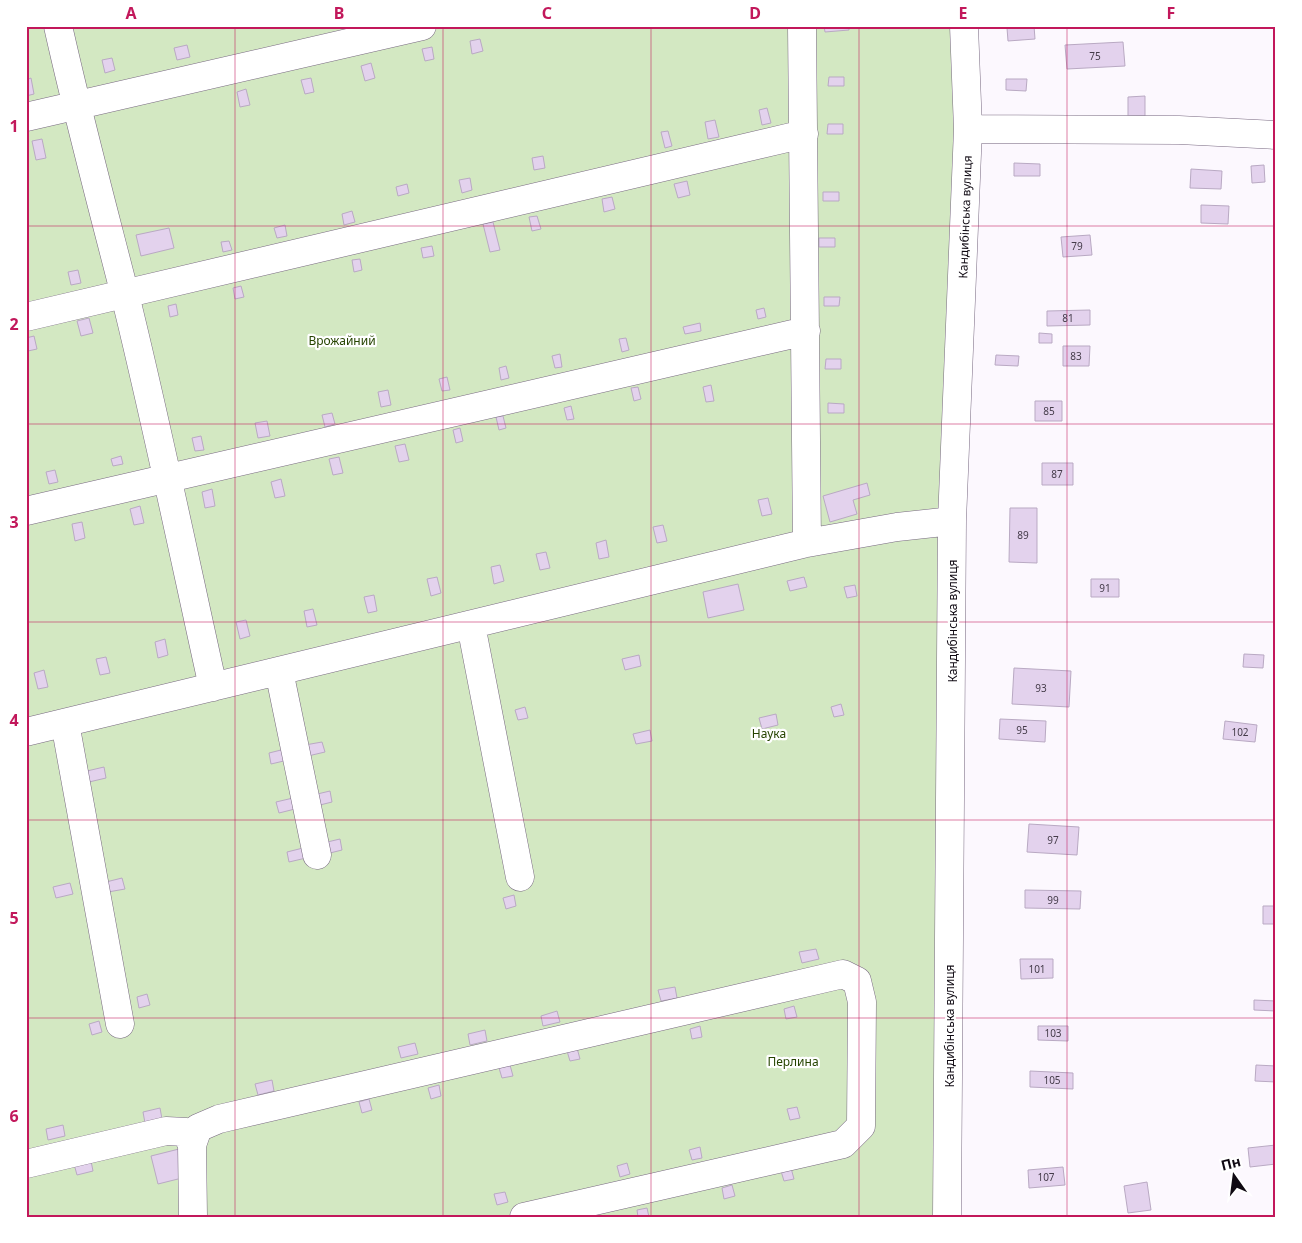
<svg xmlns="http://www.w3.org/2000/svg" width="1302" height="1243" font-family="'Noto Sans',sans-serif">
<rect width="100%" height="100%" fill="#fcf8fe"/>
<path fill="#d3e8c2" d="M26,26H964L947,1217H26Z"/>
<path fill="#e3d2ed" stroke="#b9a9c3" d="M824,26H849V30L825,32Z
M1034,26L1035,39L1008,41L1007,28Z
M480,39L483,51L472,54L470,41Z
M1123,42L1125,66L1067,69L1065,45Z
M187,45L190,57L177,60L174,48Z
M432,47L434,59L425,61L422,49Z
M112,58L115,70L105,73L102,60Z
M371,63L375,78L365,81L361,66Z
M829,77H844V86H828Z
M31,78L34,94L26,96V80Z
M311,78L314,92L305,94L301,80Z
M1006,79H1027L1026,91L1006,90Z
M246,89L250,105L240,107L237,92Z
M1145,96V116H1128V97Z
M767,108L771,123L762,125L759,110Z
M715,120L719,137L708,139L705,122Z
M828,124H843V134H827Z
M668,131L672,146L665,148L661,132Z
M42,139L46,158L36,160L32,141Z
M543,156L545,168L534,170L532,158Z
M1014,163L1040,164V176H1014Z
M1264,165L1265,182L1252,183L1251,166Z
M1191,169L1222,171L1221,189L1190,188Z
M470,178L472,190L462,193L459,180Z
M687,181L690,195L678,198L674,184Z
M407,184L409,193L398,196L396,187Z
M823,192H839V201H823Z
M612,197L615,209L604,212L602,199Z
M1201,205L1229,206L1228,224L1201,223Z
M352,211L355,222L344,225L342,214Z
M537,216L541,229L532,231L529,217Z
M493,222L500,250L490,252L483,224Z
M285,225L287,236L277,238L274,228Z
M169,228L174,248L141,256L136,235Z
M1090,235L1092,255L1063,257L1061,237Z
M819,238H835V247H819Z
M229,241L232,250L223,252L221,242Z
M432,246L434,256L423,258L421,248Z
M360,259L362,270L354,272L352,260Z
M78,270L81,283L71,285L68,272Z
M241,286L244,297L235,299L233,288Z
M824,297H840L839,306H824Z
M176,304L178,315L170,317L168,306Z
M764,308L766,317L758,319L756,310Z
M1090,310V325L1047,326V311Z
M89,318L93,333L81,336L77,321Z
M700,323L701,331L685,334L683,327Z
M1039,333L1052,334V343H1039Z
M34,336L37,349L28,351L26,338Z
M626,338L629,350L622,352L619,339Z
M1063,346H1090L1089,366H1063Z
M560,354L562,367L555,368L552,356Z
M996,355L1019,356L1018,366L995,365Z
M826,359H841V369H825Z
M506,366L509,378L501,380L499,368Z
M447,377L450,390L442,391L439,379Z
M711,385L714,401L706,402L703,387Z
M638,387L641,399L634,401L631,388Z
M388,390L391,405L381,407L378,392Z
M1035,401H1062V421H1035Z
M828,403L844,404V413H828Z
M571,406L574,419L567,420L564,408Z
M332,413L335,424L325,427L322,415Z
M503,416L506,428L499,430L496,417Z
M267,421L270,436L258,438L255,423Z
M460,428L463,441L456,443L453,430Z
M201,436L204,450L195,451L192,438Z
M405,444L409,460L399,462L395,446Z
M121,456L123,464L113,466L111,459Z
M339,457L343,473L333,475L329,459Z
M1042,463H1073V485H1042Z
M55,470L58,482L49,484L46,472Z
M281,479L285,496L275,498L271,482Z
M867,483L870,495L853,500L857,514L830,522L823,496Z
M212,489L215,506L205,508L202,492Z
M768,498L772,514L762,516L758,500Z
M140,506L144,523L134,525L130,509Z
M1010,508H1037V563L1009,562Z
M82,522L85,538L75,541L72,524Z
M663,525L667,541L657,543L653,527Z
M606,540L609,557L599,559L596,543Z
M546,552L550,568L540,570L536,554Z
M500,565L504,581L494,584L491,567Z
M437,577L441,593L431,596L427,579Z
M804,577L807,587L790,591L787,581Z
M1091,579H1119V597H1091Z
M738,584L744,610L708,618L703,592Z
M855,585L857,596L847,598L844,587Z
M374,595L377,611L368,613L364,597Z
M313,609L317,625L307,627L304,611Z
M246,620L250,636L240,639L236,622Z
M165,639L168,655L158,658L155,642Z
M1244,654L1264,655L1263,668L1243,667Z
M639,655L641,666L625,670L622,659Z
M106,657L110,673L100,675L96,659Z
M1014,668L1071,671L1069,707L1012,704Z
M44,670L48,687L38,689L34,673Z
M841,704L844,715L834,717L831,707Z
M525,707L528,718L518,720L515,710Z
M776,714L778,725L762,729L759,718Z
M1000,719L1046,721L1045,742L999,739Z
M1225,721L1257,725L1255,742L1223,739Z
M650,730L652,741L636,744L633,734Z
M322,742L325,752L308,756L305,745Z
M285,749L288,760L271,764L269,753Z
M104,767L106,778L89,782L87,771Z
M330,791L332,802L316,806L313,795Z
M293,798L295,809L279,813L276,802Z
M1029,824L1079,827L1077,855L1027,852Z
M340,839L342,850L326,854L323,843Z
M303,848L306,858L289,862L287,852Z
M122,878L125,889L108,892L106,882Z
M70,883L73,894L56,898L53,887Z
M1025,890L1081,891L1080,909L1025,908Z
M514,895L516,906L506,909L503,898Z
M1263,906H1276V924H1263Z
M816,949L819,959L802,963L799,952Z
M1020,959H1053V978L1021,979Z
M675,987L677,998L661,1001L658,990Z
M147,994L150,1005L139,1008L137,997Z
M1254,1000L1276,1001V1011L1254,1010Z
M794,1006L797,1017L786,1019L784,1009Z
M557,1011L560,1022L543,1026L541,1016Z
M99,1021L102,1032L92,1035L89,1024Z
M700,1026L702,1037L692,1039L690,1029Z
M1038,1026H1068V1041L1038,1040Z
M485,1030L487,1041L470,1045L468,1034Z
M415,1043L418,1054L401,1058L398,1047Z
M577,1048L580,1059L570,1061L567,1051Z
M510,1065L513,1076L502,1078L499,1068Z
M1256,1065L1276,1066V1082L1255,1081Z
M1030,1071L1073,1073V1089L1030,1087Z
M272,1080L274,1091L258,1095L255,1084Z
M439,1085L441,1096L431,1099L428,1088Z
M369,1099L372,1110L362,1113L359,1102Z
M797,1107L800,1118L790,1120L787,1109Z
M160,1108L162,1119L145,1123L143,1112Z
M63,1125L65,1136L48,1140L46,1129Z
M1276,1145V1164L1250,1167L1248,1148Z
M700,1147L702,1158L692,1160L689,1150Z
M179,1149L186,1177L158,1184L151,1156Z
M91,1161L93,1171L77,1175L74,1164Z
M627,1163L630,1174L620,1177L617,1166Z
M1063,1167L1065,1185L1029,1188L1028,1170Z
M791,1168L794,1179L784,1181L781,1171Z
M1147,1182L1151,1210L1128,1213L1124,1186Z
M732,1185L735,1196L724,1199L722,1188Z
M505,1192L508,1202L497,1205L494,1194Z
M647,1208L649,1217H638L637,1210Z"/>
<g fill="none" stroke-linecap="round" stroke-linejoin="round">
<defs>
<path id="minor" d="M58,26C78,116 102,205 125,295C157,425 184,556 213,687
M802,26L807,543
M26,117L422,26
M968,129L1179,130L1276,135
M26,317L804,134
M26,511L806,331
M471,625L520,877
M279,671L317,855
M65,723L120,1024
M26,732L807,543L897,527L952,521
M192,1145L198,1128L219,1119L843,974L857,981L862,1002L861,1126L843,1144L524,1217
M26,1164L166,1131L186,1132L192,1145L193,1217
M947,1217L952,521L968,129L964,26"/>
</defs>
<use href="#minor" stroke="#786981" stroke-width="29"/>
<use href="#minor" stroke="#fff" stroke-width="28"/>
</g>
<path fill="none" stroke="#c2185b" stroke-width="1" stroke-opacity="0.55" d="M235,26V1217M443,26V1217M651,26V1217M859,26V1217M1067,26V1217M26,226H1276M26,424H1276M26,622H1276M26,820H1276M26,1018H1276"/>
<g text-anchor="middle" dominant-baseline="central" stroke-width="4.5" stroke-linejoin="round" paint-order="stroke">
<g font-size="10" fill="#443b49">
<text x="1095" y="56">75</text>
<text x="1077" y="246">79</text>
<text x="1068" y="318">81</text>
<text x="1076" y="356">83</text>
<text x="1049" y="411">85</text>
<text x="1057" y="474">87</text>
<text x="1023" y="535">89</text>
<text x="1105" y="588">91</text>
<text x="1041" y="688">93</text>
<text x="1022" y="730">95</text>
<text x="1240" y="732">102</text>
<text x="1053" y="840">97</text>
<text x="1053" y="900">99</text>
<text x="1037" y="969">101</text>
<text x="1053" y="1033">103</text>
<text x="1052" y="1080">105</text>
<text x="1046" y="1177">107</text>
</g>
<g font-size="12" fill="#0f0912" stroke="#fff">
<text transform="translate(965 217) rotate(-88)">Кандибінська вулиця</text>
<text transform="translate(952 621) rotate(-90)">Кандибінська вулиця</text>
<text transform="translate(949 1026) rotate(-90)">Кандибінська вулиця</text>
</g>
<g font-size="12" fill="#264400" stroke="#fff">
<text x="342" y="340">Врожайний</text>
<text x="769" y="733">Наука</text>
<text x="793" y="1061">Перлина</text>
</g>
</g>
<rect width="1302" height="1243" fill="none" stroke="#ffffff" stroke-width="55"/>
<g transform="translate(1234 1176) rotate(346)" stroke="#ffffff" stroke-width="4" paint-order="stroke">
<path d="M0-4L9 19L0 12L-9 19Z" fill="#0f0912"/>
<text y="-8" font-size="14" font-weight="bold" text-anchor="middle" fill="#0f0912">Пн</text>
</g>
<rect x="28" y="28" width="1246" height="1188" fill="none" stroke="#c2185b" stroke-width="2"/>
<g font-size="16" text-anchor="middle" font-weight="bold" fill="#c2185b">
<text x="131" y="19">A</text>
<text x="339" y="19">B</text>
<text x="547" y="19">C</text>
<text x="755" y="19">D</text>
<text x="963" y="19">E</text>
<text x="1171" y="19">F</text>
<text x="14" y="132">1</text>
<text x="14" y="330">2</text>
<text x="14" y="528">3</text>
<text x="14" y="726">4</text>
<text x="14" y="924">5</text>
<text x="14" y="1122">6</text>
</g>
</svg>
